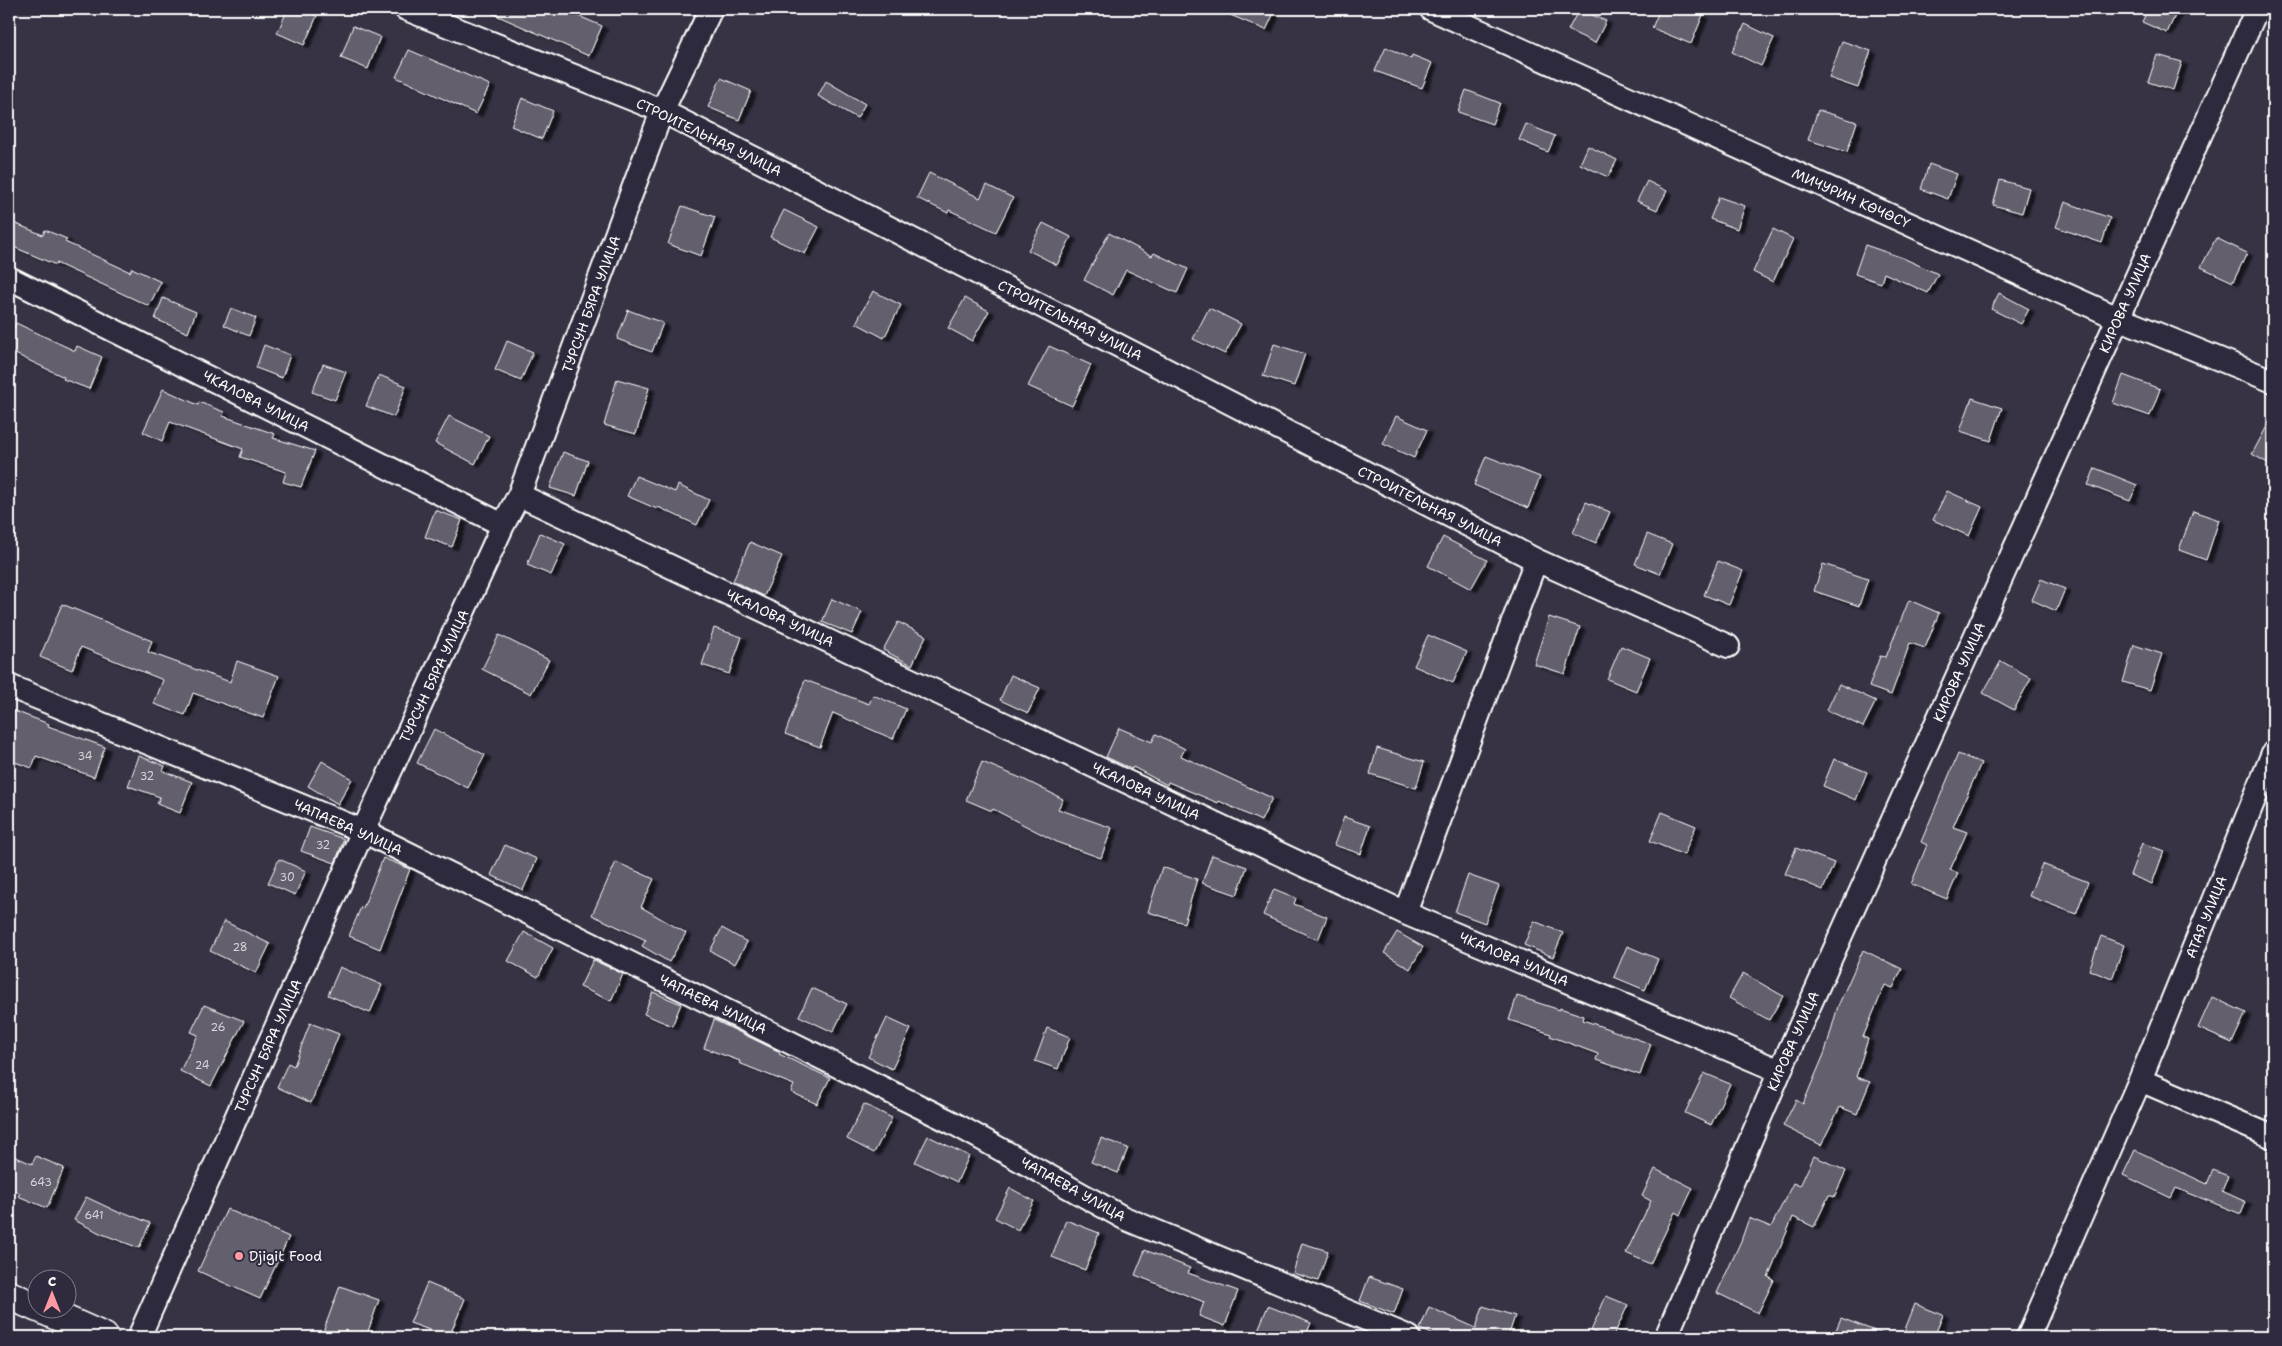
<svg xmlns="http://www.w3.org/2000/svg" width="2282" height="1346" font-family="'Shantell Sans',sans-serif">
<defs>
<filter id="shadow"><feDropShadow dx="5.5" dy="3" stdDeviation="1" flood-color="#0009"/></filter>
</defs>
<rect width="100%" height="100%" fill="#373345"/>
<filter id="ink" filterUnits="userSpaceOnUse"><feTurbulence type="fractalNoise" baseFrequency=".02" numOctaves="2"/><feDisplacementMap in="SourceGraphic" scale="10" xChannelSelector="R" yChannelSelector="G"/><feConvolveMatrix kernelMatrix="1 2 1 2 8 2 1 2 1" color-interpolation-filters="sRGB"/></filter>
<g filter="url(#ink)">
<path fill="#635f6d" stroke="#fff" filter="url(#shadow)" d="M288,9H301L317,16L304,45L277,33Z
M482,9H562L602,26L589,56Z
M1216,9H1276L1266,30Z
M1579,9L1606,21L1595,43L1568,30Z
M1660,9H1688L1703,15L1691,44L1652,28Z
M2148,9H2178L2167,33L2142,22Z
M1745,24L1774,38L1761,66L1732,52Z
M353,26L380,37L368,69L341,58Z
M1842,41L1871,51L1858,88L1829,78Z
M1386,47L1411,59L1412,55L1432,63L1422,88L1375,71Z
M409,50L490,85L476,114L396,77Z
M2157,55L2182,62L2173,90L2148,82Z
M721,78L751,91L739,120L708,107Z
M826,81L865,104L857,118L818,96Z
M1466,90L1500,103L1492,124L1458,112Z
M522,98L553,111L542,139L511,126Z
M1818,110L1857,122L1847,152L1808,140Z
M1526,124L1555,136L1548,152L1519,140Z
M1588,146L1617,160L1608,177L1580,164Z
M1929,164L1957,174L1948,199L1921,189Z
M929,173L980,198L987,185L1013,198L996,232L949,210L948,213L917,198Z
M2000,180L2029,188L2022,213L1993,205Z
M1647,181L1667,191L1657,210L1637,201Z
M1719,197L1745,206L1737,229L1710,219Z
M2065,202L2110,218L2102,243L2056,227Z
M682,206L715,217L701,256L668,244Z
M784,210L819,227L805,254L770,237Z
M9,221L43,235L45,230L67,239L65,242L130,272L132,268L161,282L149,306L56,263V265L9,245Z
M1043,223L1071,237L1057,265L1028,250Z
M1773,229L1793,239L1773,282L1753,272Z
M1109,233L1152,256L1154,253L1188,269L1177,293L1126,270L1113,295L1084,280Z
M2216,238L2247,253L2233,282L2201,267Z
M1865,245L1903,258L1938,274L1928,293L1884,273L1881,283L1855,274Z
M873,291L901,305L884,338L856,323Z
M1999,293L2029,309L2021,324L1991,309Z
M163,298L196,312L188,333L155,319Z
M965,298L989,311L972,341L948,328Z
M231,308L256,318L249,336L224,325Z
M1209,308L1241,324L1225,354L1193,339Z
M628,310L663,323L652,352L617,339Z
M16,323L75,351L77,346L102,357L89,389L63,379L64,377L9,351V339Z
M507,341L533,352L521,381L495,370Z
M1274,344L1305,354L1294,386L1263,376Z
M264,345L290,355L282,378L256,368Z
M1049,346L1091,365L1072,406L1028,386Z
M323,364L346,372L335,400L312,392Z
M379,375L406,386L394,417L366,406Z
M2123,375L2160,389L2150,416L2113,403Z
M617,379L649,388L636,434L604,425Z
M163,389L198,405L199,402L224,412L223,416L275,434L273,438L315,451L301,487L283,482L286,472L240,457L243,449L170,422L162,441L143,432Z
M1972,398L2002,408L1991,441L1960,431Z
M2273,415V466L2252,454Z
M449,416L489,436L475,464L435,443Z
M1396,416L1427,430L1414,458L1383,444Z
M563,452L588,461L576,496L550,488Z
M1486,456L1540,477L1528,508L1474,485Z
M2095,468L2137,485L2130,501L2088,485Z
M636,476L675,492L678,485L709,500L697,525L658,507L657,509L627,496Z
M1947,491L1982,507L1969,536L1933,520Z
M1586,502L1610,512L1596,543L1573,533Z
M435,510L462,520L452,547L425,537Z
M2193,511L2219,520L2206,560L2179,550Z
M540,533L565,544L551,575L527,565Z
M1647,534L1672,544L1660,574L1635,564Z
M1443,537L1487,560L1471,589L1428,566Z
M750,542L782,556L764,596L733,581Z
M1718,561L1743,571L1729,605L1704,595Z
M1823,564L1868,579L1859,606L1814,591Z
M2041,579L2065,589L2056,611L2032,600Z
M832,599L862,612L852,634L822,622Z
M1909,600L1939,613L1925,648L1910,643L1891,695L1869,687L1880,656L1886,657Z
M62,604L152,641L148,652L230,682L237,661L279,676L263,718L193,693L185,715L154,704L163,680L81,647L72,670L40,657Z
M1549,617L1580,627L1565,674L1534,664Z
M898,622L926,636L912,665L883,650Z
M714,628L742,637L729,674L702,665Z
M499,635L549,660L531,694L482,669Z
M1428,635L1467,652L1453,683L1414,666Z
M2134,645L2162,654L2150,690L2123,682Z
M1621,646L1650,658L1636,691L1607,679Z
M2001,661L2031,678L2014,710L1983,693Z
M1011,675L1040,688L1028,713L1000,700Z
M805,680L869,704L873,695L906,709L893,739L833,713L820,747L785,734Z
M1839,684L1876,701L1863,727L1827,710Z
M9,709L49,724L48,726L105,747L94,777L36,756L32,768L9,760Z
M1119,728L1152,742L1156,734L1185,749L1181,756L1272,798L1261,821L1219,801L1218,803L1168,782L1167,785L1133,767L1132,769L1106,757Z
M434,729L485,755L468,788L417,763Z
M1377,748L1424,762L1416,788L1370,774Z
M1958,754L1981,763L1953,827L1967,832L1950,870L1958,873L1947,899L1911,884L1927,845L1921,842Z
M139,756L165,766L163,771L192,782L180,813L157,804L160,797L128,786Z
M1834,759L1867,772L1856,800L1823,786Z
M322,761L352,779L338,804L308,786Z
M982,762L1023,779L1063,799L1058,809L1112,828L1101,858L1059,843L993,809L992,811L966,800Z
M1662,812L1696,826L1684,855L1650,841Z
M1344,817L1370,826L1361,854L1334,845Z
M310,827L344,839L335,863L301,851Z
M2142,843L2164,851L2152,884L2130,875Z
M505,845L537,859L523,890L491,875Z
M1796,848L1834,863L1823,890L1785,874Z
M1212,855L1247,867L1237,895L1202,883Z
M383,858L410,869L380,949L349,936L361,907L363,908Z
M279,859L306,871L295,895L268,883Z
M616,862L654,879L641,907L686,933L669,962L642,946L646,940L592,915Z
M2042,864L2088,882L2076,914L2029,896Z
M1162,867L1197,879L1184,923L1148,912Z
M1468,875L1499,886L1485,923L1455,912Z
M1274,889L1296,898L1294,904L1327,917L1318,940L1263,915Z
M224,921L270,944L256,973L210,951Z
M1534,921L1563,933L1553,957L1524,945Z
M722,928L747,942L735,964L710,951Z
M524,932L553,948L538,977L508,961Z
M1397,932L1423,947L1410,969L1384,953Z
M2101,936L2124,945L2112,979L2089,970Z
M1627,946L1658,959L1645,990L1614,977Z
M1863,950L1902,969L1893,988L1885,985L1863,1037L1868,1039L1856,1077L1870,1082L1857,1114L1840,1107L1821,1145L1783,1126L1796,1100L1803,1104L1825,1052L1838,1006Z
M593,960L623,974L611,1001L580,987Z
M340,967L382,985L370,1013L328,995Z
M1743,973L1783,996L1769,1020L1729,998Z
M812,988L847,1004L833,1032L799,1016Z
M653,992L681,1004L672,1026L644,1014Z
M1517,996L1560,1010V1008L1584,1016L1583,1020L1651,1044L1640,1075L1596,1060L1598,1054L1550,1036L1551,1034L1509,1020Z
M2212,997L2246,1013L2232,1043L2198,1028Z
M204,1005L244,1021L211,1086L180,1071L198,1035L191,1032Z
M887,1018L911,1029L892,1069L868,1057Z
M714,1020L780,1052L779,1054L830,1078L817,1104L791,1092L794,1085L739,1063L740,1061L704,1048Z
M310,1023L339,1034L311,1103L277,1087L288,1063L294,1066Z
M1047,1028L1070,1037L1058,1069L1035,1061Z
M1704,1073L1730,1084L1711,1125L1685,1113Z
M864,1104L892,1118L874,1153L847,1139Z
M928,1136L969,1156L957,1182L915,1162Z
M1101,1138L1128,1148L1118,1173L1091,1162Z
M2135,1150L2207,1184L2213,1170L2228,1176L2222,1191L2246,1202L2241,1214L2176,1188L2171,1198L2123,1175Z
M9,1154L32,1164L36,1156L64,1168L47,1208L18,1196L20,1193L9,1188Z
M1814,1156L1846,1171L1834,1197L1829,1195L1814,1227L1793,1217L1768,1277L1774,1280L1758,1313L1717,1293L1741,1241L1749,1218L1771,1227L1793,1183L1800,1186Z
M1655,1169L1693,1188L1680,1215L1675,1212L1650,1264L1626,1253L1651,1201L1642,1196Z
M1010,1188L1034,1201L1018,1230L995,1218Z
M86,1197L122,1214L123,1212L150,1223L139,1248L102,1234L74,1220Z
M227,1209L289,1237L260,1299L198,1271Z
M1066,1220L1099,1233L1085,1270L1052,1257Z
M1302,1243L1328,1251L1318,1281L1293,1273Z
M1145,1250L1190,1268L1188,1273L1238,1291L1225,1326L1199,1316L1204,1302L1135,1275Z
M1369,1277L1403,1289L1394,1314L1360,1301Z
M427,1283L465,1299L449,1337L410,1323Z
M340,1286L379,1300L366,1337H337L323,1332Z
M1606,1296L1628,1305L1613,1337H1604L1591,1331Z
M1915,1304L1943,1315L1934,1337H1902Z
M1268,1306L1311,1323L1305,1337H1255Z
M1483,1306L1515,1316L1508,1337H1439L1420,1329L1429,1307L1476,1328Z
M1841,1318L1888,1336V1337H1833Z"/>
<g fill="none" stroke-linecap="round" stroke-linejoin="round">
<defs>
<path id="minor" d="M406,9L662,111L1536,560L1728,646
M1431,9L2118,318L2273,381
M9,278L503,525
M519,495L1405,913L1780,1071
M9,686L363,831L953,1123L1124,1218L1409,1337
M1405,913L1536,560
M2140,1080L2273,1137
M139,1337L363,831L503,525L519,495L662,111L711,9
M1666,1337L1780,1071L2257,9
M2028,1337L2140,1080L2273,753"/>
<path id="primary" d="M9,1295L38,1308
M39,1308L104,1337"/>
</defs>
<use href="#minor" stroke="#fff" stroke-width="26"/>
<use href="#primary" stroke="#fff" stroke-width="31"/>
<use href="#minor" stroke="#2f2a3d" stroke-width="22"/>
<use href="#primary" stroke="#2f2a3d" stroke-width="28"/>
</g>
</g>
<circle fill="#ff9aa2" stroke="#2f2a3d" stroke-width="2" cx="239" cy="1256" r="5"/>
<g text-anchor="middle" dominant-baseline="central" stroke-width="4" stroke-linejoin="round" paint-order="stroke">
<g font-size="11" fill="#d8d7da">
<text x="85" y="756">34</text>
<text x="147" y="776">32</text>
<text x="323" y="845">32</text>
<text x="287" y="877">30</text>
<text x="240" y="947">28</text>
<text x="218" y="1027">26</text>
<text x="202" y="1065">24</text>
<text x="41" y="1182">643</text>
<text x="94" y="1215">641</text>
</g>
<g font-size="14" fill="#fff" stroke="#2f2a3d">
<text transform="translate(709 137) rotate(26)">СТРОИТЕЛЬНАЯ УЛИЦА</text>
<text transform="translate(1851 198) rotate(24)">МИЧУРИН КӨЧӨСҮ</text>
<text transform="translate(2125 303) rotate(-66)">КИРОВА УЛИЦА</text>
<text transform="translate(591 304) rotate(-70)">ТУРСУН БЯРА УЛИЦА</text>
<text transform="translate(1070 320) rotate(27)">СТРОИТЕЛЬНАЯ УЛИЦА</text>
<text transform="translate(256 401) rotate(27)">ЧКАЛОВА УЛИЦА</text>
<text transform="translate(1430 506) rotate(27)">СТРОИТЕЛЬНАЯ УЛИЦА</text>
<text transform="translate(780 618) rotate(25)">ЧКАЛОВА УЛИЦА</text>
<text transform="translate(1959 672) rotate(-66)">КИРОВА УЛИЦА</text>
<text transform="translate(434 676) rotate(-65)">ТУРСУН БЯРА УЛИЦА</text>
<text transform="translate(1146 791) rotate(25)">ЧКАЛОВА УЛИЦА</text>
<text transform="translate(348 827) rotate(24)">ЧАПАЕВА УЛИЦА</text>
<text transform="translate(2206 917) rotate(-68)">АТАЯ УЛИЦА</text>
<text transform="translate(1514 959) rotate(23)">ЧКАЛОВА УЛИЦА</text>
<text transform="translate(713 1004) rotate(26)">ЧАПАЕВА УЛИЦА</text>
<text transform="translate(1793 1041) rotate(-66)">КИРОВА УЛИЦА</text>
<text transform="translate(268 1046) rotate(-66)">ТУРСУН БЯРА УЛИЦА</text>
<text transform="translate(1073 1189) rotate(29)">ЧАПАЕВА УЛИЦА</text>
</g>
<g font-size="14" fill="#fff" stroke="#2f2a3d" text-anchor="start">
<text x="249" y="1256">Djigit Food</text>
</g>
</g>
<rect width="2282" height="1346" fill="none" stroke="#2f2a3d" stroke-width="30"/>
<rect x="15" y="15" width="2252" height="1316" fill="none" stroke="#fff" stroke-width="2" filter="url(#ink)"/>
<g transform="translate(52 1294)"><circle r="24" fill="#2f2a3d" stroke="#827f8b"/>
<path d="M0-4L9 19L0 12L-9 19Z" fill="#ff9aa2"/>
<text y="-8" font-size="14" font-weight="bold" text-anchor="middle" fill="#ffffff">С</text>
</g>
</svg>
